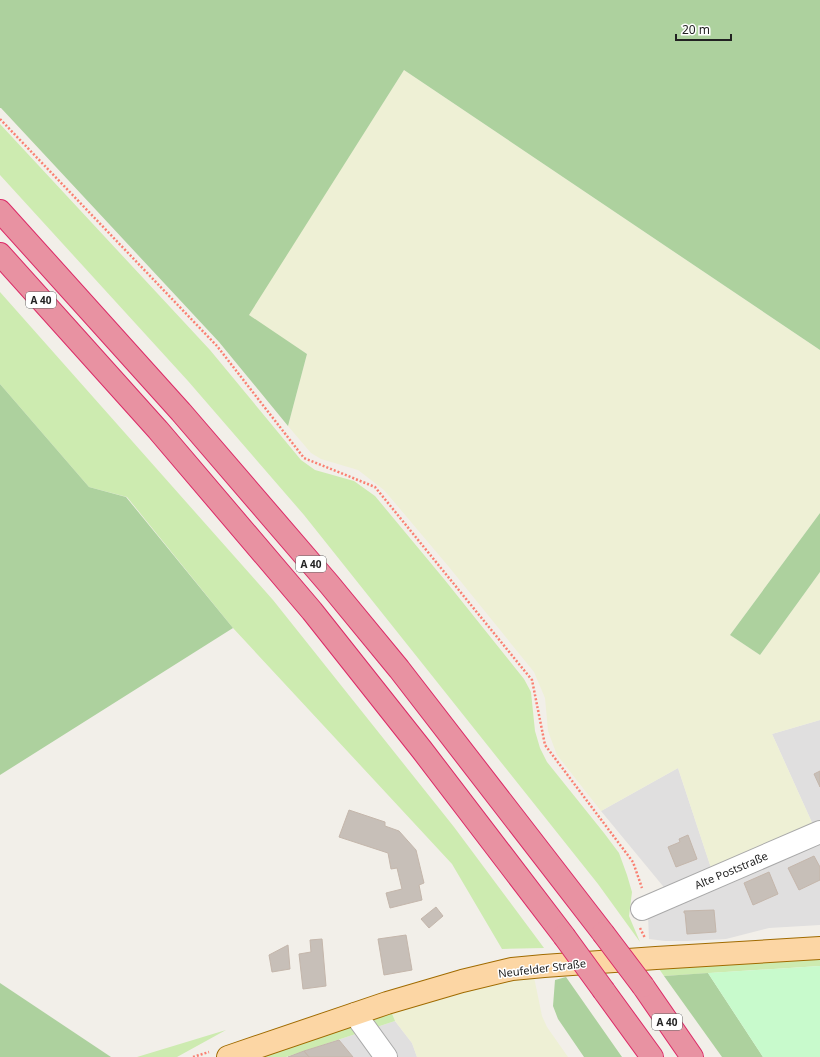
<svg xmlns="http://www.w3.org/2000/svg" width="820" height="1057" font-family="'Noto Sans',sans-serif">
<rect width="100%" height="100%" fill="#f2efe9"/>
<path fill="#e0dfdf" d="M820,720V825L814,827L772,734Z
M678,768L712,871L667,891L601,811Z
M820,841V925L769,928L726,939L687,941H665L649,939L648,916Z
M395,1021L412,1043L417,1057H286Z"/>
<path fill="#eef0d5" d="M404,70L820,350V513L730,635L760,655L820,572V720L772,734L814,827L712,871L678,768L601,811L557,755L548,731L545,698L534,672L449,567L384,490L358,470L321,459L311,453L288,426L307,354L248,315Z
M534,977L542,1016L547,1027L568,1057H417L412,1043L395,1021L391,1011L476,987Z"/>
<path fill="#cdebb0" d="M0,124L210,350L301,460L315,470L354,481L375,496L444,579L524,679L531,692L535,731L540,748L547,762L604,833L619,853L627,875L632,892L629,916L640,942L598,884L304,515L188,381L0,175Z
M0,292L273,600L454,827L544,948L502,949L452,864L233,628L127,497L89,487L0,384Z
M820,956V966L664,976L657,966Z
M391,1011L395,1021L286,1057H253Z
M226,1030L177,1057H137Z"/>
<path fill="#add19e" d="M0,0H820V350L404,70L249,315L307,354L288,426L219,342L1,108H0Z
M0,384L89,487L126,497L233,628L0,775Z
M820,513V572L760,655L730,635Z
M708,973L763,1057H722L664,976Z
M566,977L622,1057H584L558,1019L553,1006L555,980Z
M0,983L111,1057H0Z"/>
<path fill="#c8facc" d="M820,966V1057H763L708,973Z"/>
<path fill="#c7bfb8" stroke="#c4b6ab" d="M820,771V787L814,774Z
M349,810L385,822V826L399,831L416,850L424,883L419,885L422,900L390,908L386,893L402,889L397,868L391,869L388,853L339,837Z
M688,835L697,859L676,867L668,847L680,842L679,839Z
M814,856L820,867V880L799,890L788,868Z
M769,872L778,894L753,905L744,883Z
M436,907L443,916L429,928L421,919Z
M714,910L716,932L687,934L685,913H684V911Z
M406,935L412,970L384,975L378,939Z
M322,939L326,986L303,989L299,954L311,952L310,940Z
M288,945L290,969L272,972L269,955Z
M339,1040L353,1057H309L304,1051Z
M304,1051L309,1057H288Z"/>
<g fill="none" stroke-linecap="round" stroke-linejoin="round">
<defs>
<path id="minor" d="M642,909L820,832
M355,1014L386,1057"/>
<path id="major" d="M228,1057L387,1003L462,981L512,969L544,966L656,958L820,948"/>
<path id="highway" d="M0,211L181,412L329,584L399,669L603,933
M0,254L158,430L312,611L422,750L564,936
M643,986L692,1057
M604,991L652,1057"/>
</defs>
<use href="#minor" stroke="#a9a9a9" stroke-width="24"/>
<use href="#major" stroke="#a06b00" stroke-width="24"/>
<use href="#highway" stroke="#dc2a67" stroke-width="24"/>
<path stroke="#fa8072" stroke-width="2.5" stroke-dasharray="2 2" stroke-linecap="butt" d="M0,119L217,346L304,458L375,487L532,680L545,745L633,862L642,888
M640,928L645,938
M193,1057L209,1052"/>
<use href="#minor" stroke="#fff" stroke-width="22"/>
<use href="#major" stroke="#fcd6a4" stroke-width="22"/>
<use href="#highway" stroke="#e892a2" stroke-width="22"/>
<defs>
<path id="highway-bridge" d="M603,933L643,986
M564,936L604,991"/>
</defs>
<use href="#highway-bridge" stroke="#dc2a67" stroke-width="24" stroke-linecap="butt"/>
<use href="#highway-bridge" stroke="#e892a2" stroke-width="22"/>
</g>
<g text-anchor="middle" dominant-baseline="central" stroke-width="3" stroke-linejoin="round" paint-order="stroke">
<g fill="#fff" stroke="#646464" stroke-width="1">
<rect x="26" y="292" width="30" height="16" rx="3"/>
<rect x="296" y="556" width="30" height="16" rx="3"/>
<rect x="652" y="1014" width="30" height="16" rx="3"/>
</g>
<g font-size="10" font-weight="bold" fill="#222">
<text x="41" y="300">A 40</text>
<text x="311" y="564">A 40</text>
<text x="667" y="1022">A 40</text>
</g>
<g font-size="11" fill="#222" stroke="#fff">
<text transform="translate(731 870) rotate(-23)">Alte Poststraße</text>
<text transform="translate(542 968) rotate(-7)">Neufelder Straße</text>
</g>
</g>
<path d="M676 34v6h55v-6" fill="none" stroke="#222222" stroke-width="2"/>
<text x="682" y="34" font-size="12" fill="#222222" stroke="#ffffff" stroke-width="3" paint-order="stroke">20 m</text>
</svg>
